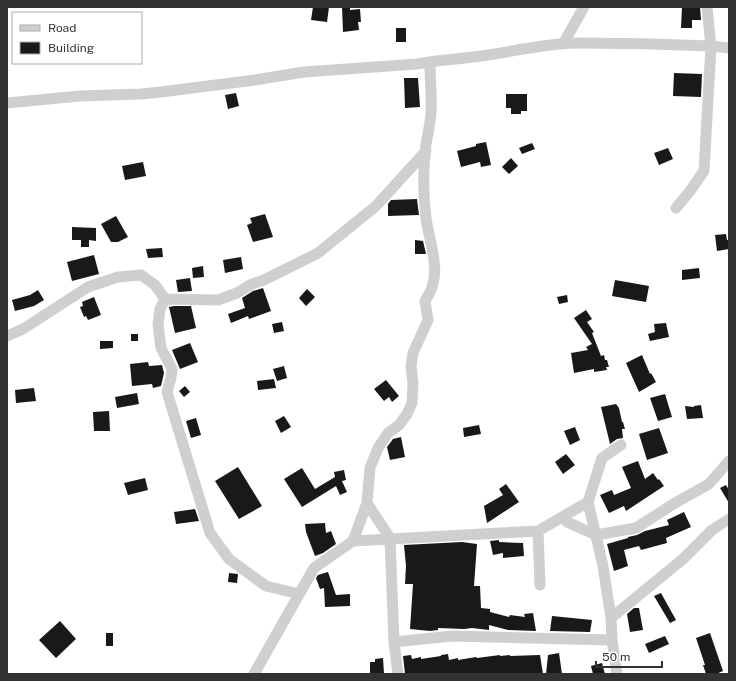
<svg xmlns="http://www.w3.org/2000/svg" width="736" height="681" font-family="'Public Sans',sans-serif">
<rect width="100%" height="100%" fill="#fff"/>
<path fill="#191919" d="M313,7H329L327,22L311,20Z
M342,7H350V10L360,9L361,22H358L359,30L343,32Z
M682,7H700L701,20H692V28H681Z
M396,28H406V42H396Z
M674,73L702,74L701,97L673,96Z
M404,78H418L420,107L405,108Z
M236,93L239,106L228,109L225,95Z
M506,94H527V111H521V114H511V108H506Z
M486,142L491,165L481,167L480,162L461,167L457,151L476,146V144Z
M532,143L535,149L522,154L519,148Z
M668,148L673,159L659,165L654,153Z
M511,158L518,166L509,174L502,167Z
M143,162L146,176L125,180L122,166Z
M417,199L419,215L388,216V204L391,200Z
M265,214L273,237L253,242L247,225L252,223L250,218Z
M116,216L128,237L118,242H111L101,224Z
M72,227L96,228V241L89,240V247H81V240H72Z
M726,234L727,240H729V249L717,251L715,235Z
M415,240L423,241L426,254H415Z
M162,248L163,257L148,258L146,249Z
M94,255L99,274L72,281L67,262Z
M241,257L243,269L225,273L223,260Z
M203,266L204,277L193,278L192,268Z
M699,268L700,278L682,280V270Z
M190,278L192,291L178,292L176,280Z
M615,280L649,286L646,302L612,296Z
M263,288L271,311L249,319L248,316L231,323L228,314L245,308L242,298L253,291Z
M307,289L315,297L306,306L299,298Z
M38,290L44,300L34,306L15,311L12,300L30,295Z
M567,295L568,302L559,304L557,297Z
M94,297L101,315L88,320L86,316L84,317L80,307L83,306L82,302Z
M174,306H191L196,328L175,333L169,307Z
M586,310L592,319L587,322L594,332L592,333L601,356L604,355L605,360H607L609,367H606L607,370L594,372V369L574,373L571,353L588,350L586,347L592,344L574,318Z
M282,322L284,331L274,333L272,324Z
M666,323L669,337L650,341L648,334L655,332L654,324Z
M131,334H138V341H131Z
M100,341H113V348L100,349Z
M190,343L198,362L180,369L172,350Z
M642,355L650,374L651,373L656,382L639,392L626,363Z
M148,362L149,366L162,365L164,373L161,386L153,388L152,384L132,386L130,364Z
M284,366L287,378L277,381L273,369Z
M274,379L276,388L258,390L257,381Z
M386,380L399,396L392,402L389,397L384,401L374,389Z
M185,386L190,392L184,397L179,391Z
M34,388L36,401L16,403L15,390Z
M137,393L139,404L117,408L115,397Z
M665,394L672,417L658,421L650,398Z
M616,404L619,408L622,422H623L625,429H622L623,438L617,439L610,444L601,407Z
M701,405L703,418L687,419L685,406L694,407V406Z
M109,411L110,431H94L93,412Z
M284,416L291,427L281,433L275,421Z
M196,418L201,435L191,438L186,421Z
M479,425L481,434L464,437L463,428Z
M575,427L580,440L570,445L564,431Z
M659,428L668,453L647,460L639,434Z
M401,437L405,457L390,460L387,447L393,439Z
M566,454L575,465L563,474L555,462Z
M638,461L645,479L653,473L658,480L659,479L664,486L626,511L624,506L609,513L600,495L612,490L614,495L631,488L622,467Z
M238,467L262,506L239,519L215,481Z
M302,468L315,489L335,477L334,472L344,470L346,480L342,481L347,492L340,495L336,486L302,507L284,479Z
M145,478L148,490L128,495L124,483Z
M506,484L519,502L487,523L484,506L503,495L499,489Z
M726,485L729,490V503L720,488Z
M195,509L199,521L176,524L174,512Z
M684,512L691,527L666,538L667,543L641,550L639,546L624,550L628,566L614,571L607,544L628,538V537L637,535L645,531L669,525L667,520Z
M325,523L326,533L331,531L336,544L323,553L315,556L306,532L305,524Z
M499,540V542L523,543L524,556L503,558V553L493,555L490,541Z
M462,542L477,544L474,586H480L481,608L490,609V612L509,617L510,615L525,617L524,614L533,613L536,631L508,630L489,625V630L472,628L464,629L438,628V630L430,631L410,629L413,584H405L406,566L404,545Z
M328,572L336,595L350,594V606L325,607L324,588L320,589L316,578L318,575Z
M229,573L238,574L237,583L228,582Z
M661,593L676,620L670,623L654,596Z
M634,608H639L643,630L630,632L627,614Z
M552,616L592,620L590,632L550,631Z
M60,621L76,639L56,658L39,640Z
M106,633H113V646H106Z
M710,633L723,671L716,674H706L703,665H705L696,638Z
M665,636L669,644L649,653L645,644Z
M559,653L562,674H546L548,655Z
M448,654L449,660L458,658V660L476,657L477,658L500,655V656L510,655V656L540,655L543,674H405L403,656L411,655L412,659L421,657V659L441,656V655Z
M383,658L384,674H370V662H375V659Z
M602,663L605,674H593L591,666Z"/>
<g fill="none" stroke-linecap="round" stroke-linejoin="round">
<path stroke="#cfcfcf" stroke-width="11" d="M563,44L584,7
M7,103L80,96L141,94L161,92L255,80L304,72L417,64C438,60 460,59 481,56C511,52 547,43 577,43C622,43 666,44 711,46L707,7
M676,208L690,191L704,171L711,46L729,48
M165,299L160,309L158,325L161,348L172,369L171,378L167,392L210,533L229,559L266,586L299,594
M7,336L23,329L88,287L118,277L141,275L155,285L165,299L218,300L237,293L250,285L266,279L318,253L376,206L426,151
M367,503L390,538L394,642L398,674
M567,522L596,535L636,528L675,503L709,484L729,461
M538,531L540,585
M353,541L367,503L370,468L378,448L388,433L399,425L407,414L412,403L413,383L411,366L413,353L428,320L425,301C444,274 430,247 426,218C423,194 423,168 426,144C428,134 430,124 431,114C432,97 430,79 430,62
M611,618L603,566L588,502L602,458L621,445
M394,642L452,636L612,640
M254,674L314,568L353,541L538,531L588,502
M617,674L612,640L611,618L683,559L712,530L729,519"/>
</g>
<rect width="736" height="681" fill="none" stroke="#323232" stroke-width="16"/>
<rect x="12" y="12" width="130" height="52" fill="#ffffff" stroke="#adadad"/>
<rect x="20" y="25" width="20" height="6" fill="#cfcfcf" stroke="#adadad"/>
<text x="48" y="32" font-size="12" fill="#323232">Road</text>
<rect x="20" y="42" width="20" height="12" fill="#191919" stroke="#adadad"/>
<text x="48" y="52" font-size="12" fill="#323232">Building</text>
<path d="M596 661v6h66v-6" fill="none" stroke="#323232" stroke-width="2"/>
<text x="602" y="661" font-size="12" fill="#323232" stroke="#ffffff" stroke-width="3" paint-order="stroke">50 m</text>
</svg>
